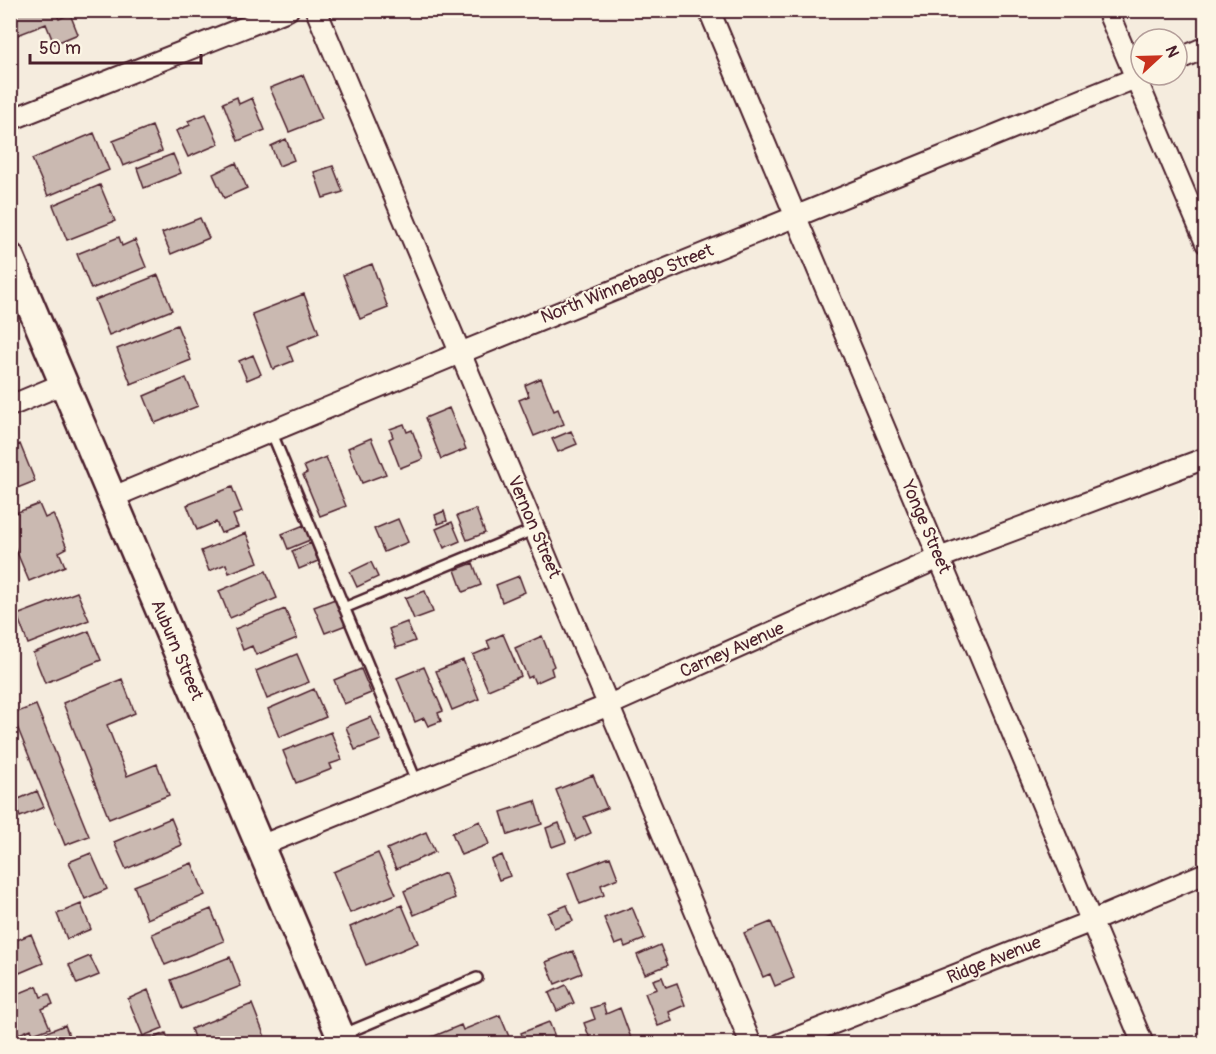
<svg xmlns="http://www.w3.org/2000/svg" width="1216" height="1054" font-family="Pangolin,sans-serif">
<rect width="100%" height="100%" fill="#f5ecde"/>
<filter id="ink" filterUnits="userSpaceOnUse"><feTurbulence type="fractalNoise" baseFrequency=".0167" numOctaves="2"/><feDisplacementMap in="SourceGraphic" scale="12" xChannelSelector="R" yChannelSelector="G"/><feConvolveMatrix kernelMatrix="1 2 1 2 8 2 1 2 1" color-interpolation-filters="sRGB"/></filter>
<g filter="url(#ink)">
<path fill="#cab9b1" stroke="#4a1f2b" stroke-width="1.5" d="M10,10H55L59,19L70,14L78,34L54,44L46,24L10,38Z
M303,75L322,119L289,132L270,88Z
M237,97L239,104L252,98L265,130L238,141L223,103Z
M206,114L219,144L188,157L176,131L190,125L188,121Z
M152,126L162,151L123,166L113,141Z
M94,133L109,170L48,196L32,159Z
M286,139L294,160L279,166L271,146Z
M173,154L181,173L144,188L137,168Z
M236,163L247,188L224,198L213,174Z
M333,166L343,192L323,198L314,172Z
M100,185L115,221L67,240L53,205Z
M200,218L209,238L171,254L162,233Z
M119,237L122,246L135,240L146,267L91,289L77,254Z
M372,264L388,308L360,319L343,275Z
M158,275L172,310L109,335L95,300Z
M304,294L319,333L287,346L293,361L273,369L252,314Z
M177,325L191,360L131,384L117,349Z
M253,355L261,374L247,380L239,361Z
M186,378L198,406L155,423L144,396Z
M541,378L554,411L558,409L564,424L534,436L519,400L529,396L525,385Z
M449,408L466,449L441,459L425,418Z
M404,424L407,432L412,430L423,459L400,468L389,439L393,437L390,429Z
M571,431L577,444L558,452L552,439Z
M371,438L386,474L362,483L348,448Z
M20,444L35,481L10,491V448Z
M326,457L346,506L320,516L303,475L307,473L304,466Z
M232,487L242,512L233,515L238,527L221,533L216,522L197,530L187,505Z
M39,504L45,518L53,514L67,548L59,552L65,566L29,581L10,536V515Z
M476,509L485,533L467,540L457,516Z
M444,511L447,521L438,524L435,515Z
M398,519L408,542L384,552L374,529Z
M452,522L460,541L444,548L436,529Z
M304,525L310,540L288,549L282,534Z
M246,533L258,562L229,573L226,564L209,571L201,551Z
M311,543L318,561L299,569L292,551Z
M371,562L378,577L357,587L350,572Z
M473,563L481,585L463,592L455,570Z
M266,571L277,598L230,618L219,591Z
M519,576L525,592L502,602L496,585Z
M425,591L433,612L414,619L405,598Z
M77,592L89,620L28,644L17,615Z
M335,599L346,625L325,633L314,607Z
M285,609L297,638L256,655L252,646L243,650L235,629Z
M407,622L415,641L396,648L389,629Z
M89,631L101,660L45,683L33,653Z
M503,634L521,676L488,690L473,655L490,648L487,641Z
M542,636L554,666L551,668L553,675L535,683L532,676L528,678L515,648Z
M297,654L309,682L267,699L256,671Z
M463,660L479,699L452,710L436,671Z
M424,667L443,711L438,713L441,721L428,726L424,718L415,722L397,678Z
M361,669L371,693L344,704L334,680Z
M122,679L135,713L107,725L127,776L157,764L169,795L109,819L63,703Z
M314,689L326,717L279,737L268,709Z
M36,705L89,836L65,845L12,714Z
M371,717L381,740L355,750L346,727Z
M331,732L342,760L330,764L332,769L296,783L283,751Z
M593,775L607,808L584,817L591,833L576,840L556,790Z
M37,791L44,807L20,817L14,801Z
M535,801L542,824L508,835L501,812Z
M171,818L182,845L126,869L114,842Z
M480,821L489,844L461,855L452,833Z
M559,823L566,842L552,847L546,828Z
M426,832L435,852L396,869L387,849Z
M91,853L107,889L85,899L69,862Z
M378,853L396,894L350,913L333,872Z
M502,855L510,876L499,880L491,860Z
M610,857L618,878L601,885L604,895L580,904L568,873Z
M192,863L205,895L147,919L134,886Z
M445,873L455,898L414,915L404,891Z
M81,904L91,929L67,939L57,914Z
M402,905L418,943L366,965L350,927Z
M567,905L573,921L554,928L548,913Z
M632,907L645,939L625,947L623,942L615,945L604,918Z
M211,909L224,941L165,965L152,934Z
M771,922L794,978L775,986L770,974L763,977L744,933Z
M31,934L43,963L10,977V943Z
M660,945L668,965L645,974L637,955Z
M573,951L582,973L555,984L546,962Z
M90,956L99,975L77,984L69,965Z
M230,957L241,986L182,1009L171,980Z
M662,977L666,987L677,983L685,1005L669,1012L672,1021L658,1026L645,993L657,989L653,980Z
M566,985L574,1003L557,1011L549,993Z
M37,986L41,997L49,994L53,1004L42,1009L50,1028L33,1034L31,1029L19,1034L10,1012V1009L14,1008L10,997Z
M148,990L163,1028L143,1036L128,999Z
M252,1004L265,1037L250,1044H196L191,1029Z
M603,1004L606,1014L620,1008L631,1038L616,1044H592L584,1023L595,1019L591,1008Z
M500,1015L512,1044H415L461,1025L463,1030Z
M549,1022L558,1044H525L521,1033Z
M65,1025L72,1044H28L26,1040Z
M166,1033L170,1044H145L144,1042Z"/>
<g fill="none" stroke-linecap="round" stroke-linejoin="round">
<defs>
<path id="lane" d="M271,431L417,783
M344,608L535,529
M344,1034L477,978"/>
<path id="street" d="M316,10L751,1044
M709,10L1143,1044
M1107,10L1206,243
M1177,60L1206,47
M10,120L288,10
M10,406L65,383
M113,497L460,353L1143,75
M260,846L609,705L939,558L1206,458
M781,1044L1092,921L1206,873"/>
<path id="secondary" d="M10,257L344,1044"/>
</defs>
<use href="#lane" stroke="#4a1f2b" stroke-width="14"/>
<use href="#street" stroke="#4a1f2b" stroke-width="24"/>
<use href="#secondary" stroke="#4a1f2b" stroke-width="32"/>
<use href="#lane" stroke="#fcf5e5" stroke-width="9"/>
<use href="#street" stroke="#fcf5e5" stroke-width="20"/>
<use href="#secondary" stroke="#fcf5e5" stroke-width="27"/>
</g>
</g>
<g text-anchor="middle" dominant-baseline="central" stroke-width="4.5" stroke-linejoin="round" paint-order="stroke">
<g font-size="18" fill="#4a1f2b" stroke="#fcf5e5">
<text transform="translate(627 284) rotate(-22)">North Winnebago Street</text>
<text transform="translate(534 527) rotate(67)">Vernon Street</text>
<text transform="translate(926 527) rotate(67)">Yonge Street</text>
<text transform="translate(177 650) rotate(67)">Auburn Street</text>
<text transform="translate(732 650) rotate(-24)">Carney Avenue</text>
<text transform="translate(994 960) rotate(-22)">Ridge Avenue</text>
</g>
</g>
<rect width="1216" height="1054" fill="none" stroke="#fcf5e5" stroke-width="36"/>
<rect x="18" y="18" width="1180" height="1018" fill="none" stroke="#4a1f2b" stroke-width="2" filter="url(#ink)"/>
<g transform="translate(1159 57) rotate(68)"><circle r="28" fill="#fcf5e5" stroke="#b59f9b" stroke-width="1.5"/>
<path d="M0-4.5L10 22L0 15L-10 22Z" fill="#c8321e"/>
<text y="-9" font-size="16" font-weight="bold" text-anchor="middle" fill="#4a1f2b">N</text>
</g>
<path d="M30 54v9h171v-9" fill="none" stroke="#4a1f2b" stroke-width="3"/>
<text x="39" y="54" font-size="18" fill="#4a1f2b" stroke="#fcf5e5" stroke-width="4.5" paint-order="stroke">50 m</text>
</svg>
